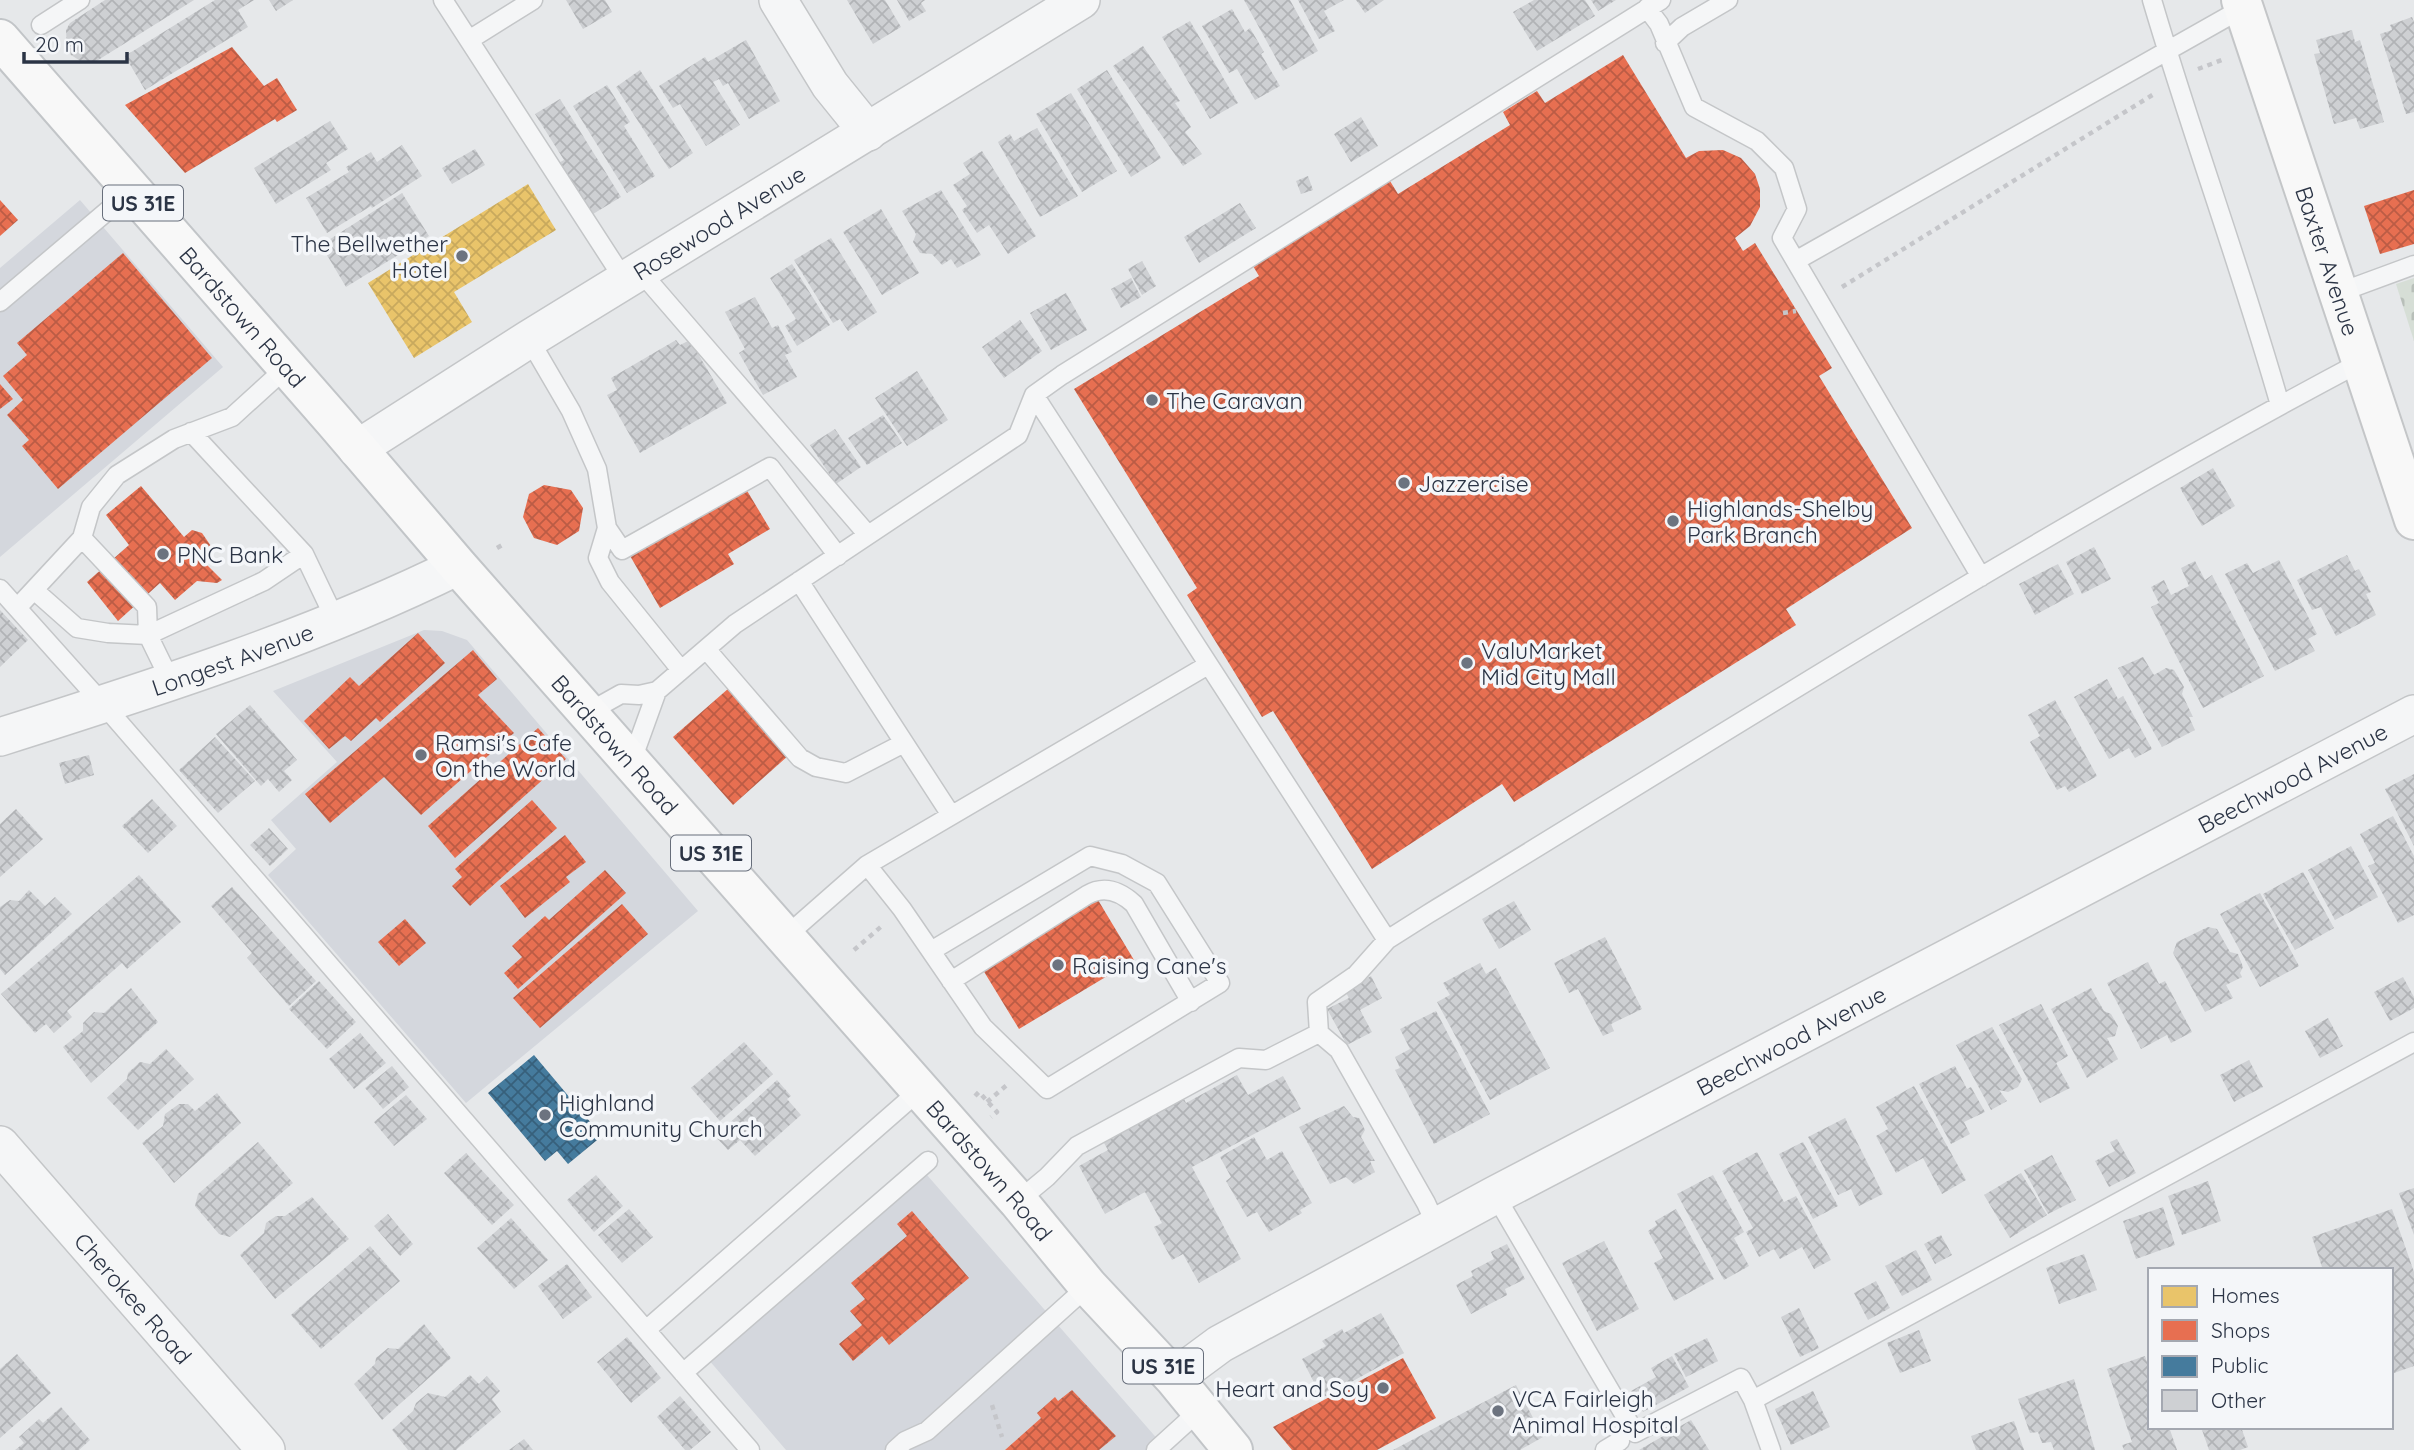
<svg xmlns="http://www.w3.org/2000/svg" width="2414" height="1450" font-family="Quicksand,sans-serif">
<defs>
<pattern id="cemetery-stones" width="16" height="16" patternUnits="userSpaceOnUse" patternTransform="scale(1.75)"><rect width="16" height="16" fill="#d6ded6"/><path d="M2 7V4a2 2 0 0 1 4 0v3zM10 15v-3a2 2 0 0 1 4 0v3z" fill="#b8bfb9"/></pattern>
<pattern id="homes-cross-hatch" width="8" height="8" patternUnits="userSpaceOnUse" patternTransform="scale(1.75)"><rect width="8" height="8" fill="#e9c46a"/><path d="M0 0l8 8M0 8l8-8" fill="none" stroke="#c8a95d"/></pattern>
<pattern id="shops-cross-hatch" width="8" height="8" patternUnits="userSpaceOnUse" patternTransform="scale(1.75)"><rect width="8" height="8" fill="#e76f51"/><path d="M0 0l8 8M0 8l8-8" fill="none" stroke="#bb5c45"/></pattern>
<pattern id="public-cross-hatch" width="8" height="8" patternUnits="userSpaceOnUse" patternTransform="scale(1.75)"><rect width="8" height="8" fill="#457b9d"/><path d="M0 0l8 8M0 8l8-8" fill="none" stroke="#37607b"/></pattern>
<pattern id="building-cross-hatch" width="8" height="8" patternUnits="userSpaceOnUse" patternTransform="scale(1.75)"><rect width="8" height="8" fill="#ced0d3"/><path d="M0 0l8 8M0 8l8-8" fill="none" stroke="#b1b3b6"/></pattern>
</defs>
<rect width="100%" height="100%" fill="#e6e8ea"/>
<path fill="#d4d7dd" d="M80,200L223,367L0,557V268Z
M424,630L442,631L467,640L698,911L466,1103L268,875L296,849L271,820L337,762L273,691Z
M927,1175L1167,1450H786L708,1359Z"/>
<path fill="url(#cemetery-stones)" d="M2414,278V341L2396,284Z"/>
<path fill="url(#homes-cross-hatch)" d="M528,184L556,230L454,292L472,322L414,358L368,283Z"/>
<path fill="url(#shops-cross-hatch)" d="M232,47L264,86L277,78L297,110L277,122L275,119L185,173L125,105Z
M1623,55L1686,158L1699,151L1723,150L1741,158L1755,174L1760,189V207L1750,226L1735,238L1743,251L1755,243L1832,368L1819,376L1912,528L1786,609L1796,625L1514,802L1502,784L1372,869L1273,711L1262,717L1187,595L1197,588L1074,389L1259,276L1253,266L1390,181L1398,194L1510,125L1503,112L1537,91L1545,103Z
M2414,190V244L2380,254L2364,206Z
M0,200L18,220L0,236Z
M123,253L212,358L58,489L22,446L29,440L7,415L23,400L3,376L27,355L17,343Z
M0,384L13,399L0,409Z
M544,485L571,490L583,508L579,531L557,545L534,538L523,517L529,494Z
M141,486L184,537L192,530L202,533L213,549L201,559L222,580L217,583L197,581L175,600L160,583L118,621L87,582L129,545L106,515Z
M746,489L770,529L728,554L734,564L660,608L629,554Z
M418,633L445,663L380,722L376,718L351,741L345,736L329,749L304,721L350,677L359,686Z
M473,650L497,679L478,695L514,733L421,815L384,777L330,823L305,794Z
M729,688L789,755L733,805L673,737Z
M538,728L566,759L455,858L428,826Z
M532,800L557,828L470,906L452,886L462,877L455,869Z
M565,835L586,862L566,877L570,882L525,918L500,886Z
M605,870L626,893L518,989L504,973L522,957L512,946L545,916L549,920Z
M1098,900L1134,960L1019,1029L983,970Z
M622,904L648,934L540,1028L513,998Z
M405,919L426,943L399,966L378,942Z
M912,1211L969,1278L889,1345L882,1336L853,1361L839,1344L862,1325L850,1311L865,1299L851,1283L907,1236L897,1224Z
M1403,1358L1436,1418L1377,1450H1292L1273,1427Z
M1072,1390L1116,1436L1099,1450H1005L1041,1418L1037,1413L1055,1397L1058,1401Z"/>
<path fill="url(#public-cross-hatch)" d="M534,1055L602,1136L568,1164L557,1151L545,1161L488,1093Z"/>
<path fill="url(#building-cross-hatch)" d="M105,0H194L95,62H82L71,55L67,48L66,30L70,23Z
M215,0H254L238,10L248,27L145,90L125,56Z
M269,0H293L276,11Z
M566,0H605L612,12L583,29Z
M847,0H885L901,27L873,44Z
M897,0H925L921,3L926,11L909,21Z
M1244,0H1290L1318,51L1283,71Z
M1298,0H1344L1324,11L1335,31L1319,39Z
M1356,0H1384L1365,13Z
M1534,0H1585L1595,16L1537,51L1513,12Z
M1591,0H1616L1598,11Z
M1232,9L1245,32L1250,28L1264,52L1261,54L1280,86L1255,100L1237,69L1229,73L1202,26Z
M2412,17L2414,22V112L2406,114L2380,34L2392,30L2390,25Z
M1190,21L1238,103L1210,119L1162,37Z
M2352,30L2355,42L2360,40L2384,122L2360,129L2356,118L2334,124L2314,54L2320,53L2316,40Z
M746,40L780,101L749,119L728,83L723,86L719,79L713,82L740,125L706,146L680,104L673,108L659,86L705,57L708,62Z
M1143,46L1180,101L1175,103L1191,127L1185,132L1202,154L1183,166L1113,66Z
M640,70L693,153L669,169L616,87Z
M1107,70L1161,158L1131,177L1077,89Z
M607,85L630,122L624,126L655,176L627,193L573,106Z
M1071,93L1117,171L1082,192L1036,114Z
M560,99L621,197L593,214L574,184L567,189L553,166L564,160L535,114Z
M1361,117L1378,146L1351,162L1334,134Z
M330,121L348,149L326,163L331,170L276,204L254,168Z
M1037,128L1078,196L1040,217L998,142L1010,134L1014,141Z
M402,145L422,176L372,208L371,206L327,233L306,198L349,172L346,167L371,152L377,162Z
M475,149L485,165L452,184L442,168Z
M982,151L1036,236L1008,254L989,225L977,233L962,210L967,206L953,185L970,174L963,163Z
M1308,176L1313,190L1301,194L1296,181Z
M941,190L981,255L957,268L951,259L942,265L932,254L920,253L913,242L916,234L902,211Z
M402,193L429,236L346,287L321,245Z
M1240,203L1256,228L1199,263L1184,237Z
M881,209L919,273L882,295L843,232Z
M831,238L877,312L848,331L840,319L833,323L794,260Z
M1142,261L1156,286L1142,295L1128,269Z
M792,264L830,325L797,346L785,326L796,319L770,278Z
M1131,278L1141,297L1121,308L1111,289Z
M1066,293L1087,330L1051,350L1030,313Z
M755,297L772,328L778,325L792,352L785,355L797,377L763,395L739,353L745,349L725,312Z
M1020,320L1042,351L1004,378L982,347Z
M676,340L680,345L690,340L727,403L640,453L607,395L617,390L611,378Z
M917,371L948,420L907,446L875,398Z
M883,415L902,443L867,465L848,438Z
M835,429L861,467L836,484L810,445Z
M2213,468L2235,506L2202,526L2180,488Z
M2094,547L2111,579L2082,594L2066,562Z
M2347,555L2355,571L2359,569L2371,592L2366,594L2376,615L2336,636L2321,607L2312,610L2297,580Z
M2279,560L2317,634L2308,639L2315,651L2275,671L2225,574L2247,563L2253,573Z
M2195,561L2205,580L2212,575L2264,676L2203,708L2151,607L2159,603L2151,587L2164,580L2171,595L2189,586L2181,568Z
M2058,564L2074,594L2035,615L2019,584Z
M0,610L28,640L0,667Z
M2143,657L2154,675L2166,668L2174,670L2184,687L2182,694L2193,717H2189L2195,730L2162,747L2118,668Z
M2107,679L2118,699L2123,696L2152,749L2135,758L2129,748L2109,759L2074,697Z
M2055,700L2097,776L2069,792L2065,786L2057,790L2030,742L2040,736L2028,715Z
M250,705L297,760L284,771L292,780L279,792L268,779L261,786L216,734Z
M215,737L255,781L218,813L179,770Z
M89,755L94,775L65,784L59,763Z
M2414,774V846L2385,789Z
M152,799L177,826L148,853L122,826Z
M16,809L43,839L0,877V824Z
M2393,816L2414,856V915L2398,923L2368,866L2375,863L2360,834Z
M269,828L288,849L270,866L250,845Z
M2351,846L2378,897L2335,920L2308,870Z
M2303,872L2334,928L2295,950L2263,894Z
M139,875L181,922L127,969L122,963L67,1011L72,1017L54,1033L46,1024L35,1033L1,994Z
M232,887L316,981L289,1006L247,958L252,953L211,906Z
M29,890L45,906L55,897L72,914L5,975L0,969V907L10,900L19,901Z
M2260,893L2299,966L2260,987L2220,914Z
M1514,901L1531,930L1499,949L1482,919Z
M2208,927L2217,929L2230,952L2238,954L2243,967L2240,973L2242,977L2226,985L2233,998L2205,1012L2173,953L2177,942Z
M1605,937L1642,1009L1611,1024L1614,1031L1603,1036L1578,989L1569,993L1554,963Z
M2148,962L2159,984L2165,981L2192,1032L2171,1043L2167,1035L2141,1049L2107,983Z
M1480,963L1486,974L1496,968L1550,1068L1490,1100L1437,1002L1450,995L1443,983Z
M1371,976L1382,998L1360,1010L1372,1032L1347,1045L1327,1009L1349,998L1345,991Z
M2403,977L2414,997V1008L2390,1021L2374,992Z
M319,981L356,1022L327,1049L289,1009Z
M131,988L158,1022L91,1083L63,1047L83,1031V1023L94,1012L104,1013Z
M2091,988L2104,1011L2111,1014L2118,1026L2115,1036L2107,1038L2118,1059L2087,1078L2051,1009Z
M2041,1004L2068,1056L2056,1063L2070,1088L2040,1103L1999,1025Z
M1436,1011L1490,1114L1434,1144L1395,1070L1400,1068L1395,1057L1410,1049L1400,1029Z
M2328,1018L2343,1046L2320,1058L2305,1031Z
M1992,1027L2022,1079L2018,1087L2008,1092L1999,1090L2007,1101L1991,1110L1956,1045Z
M360,1033L386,1063L354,1089L329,1059Z
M744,1042L773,1074L720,1121L691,1088Z
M166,1049L194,1079L138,1130L107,1098L127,1079L128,1073L140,1062L150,1064Z
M2249,1060L2263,1087L2234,1102L2220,1075Z
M392,1066L409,1087L383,1109L365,1088Z
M1955,1066L1967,1089L1971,1087L1985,1112L1964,1122L1970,1134L1951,1144L1919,1084Z
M1237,1075L1248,1095L1283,1076L1301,1109L1192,1167L1241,1259L1199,1283L1183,1254L1172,1260L1154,1227L1162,1223L1145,1192L1105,1214L1079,1166L1108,1150L1100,1136L1182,1095L1186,1103Z
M777,1080L791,1096L787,1099L801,1115L755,1156L740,1140L728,1150L715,1136Z
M1914,1086L1966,1180L1942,1194L1923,1158L1896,1173L1876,1136L1888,1129L1876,1107Z
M217,1093L241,1123L174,1183L142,1143L163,1126L165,1114L179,1104H188L195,1111Z
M406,1095L427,1119L394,1146L374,1122Z
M1344,1106L1353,1117L1359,1118L1365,1130L1361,1137L1375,1161H1370L1375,1172L1354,1184L1346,1177L1330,1184L1299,1127Z
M1845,1118L1883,1194L1859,1206L1851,1189L1838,1195L1808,1137Z
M1254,1137L1267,1160L1282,1151L1312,1203L1300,1210L1302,1213L1269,1232L1257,1212L1247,1217L1226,1181L1231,1177L1220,1157Z
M2117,1139L2136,1173L2109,1187L2095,1161L2115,1151L2110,1142Z
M258,1142L293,1183L230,1237L219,1234L195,1206L198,1194Z
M1803,1142L1838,1206L1813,1219L1779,1154Z
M1757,1152L1784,1202L1796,1196L1831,1260L1814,1269L1802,1247L1780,1259L1774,1249L1759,1257L1746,1232L1753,1228L1722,1171Z
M466,1153L514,1205L492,1225L444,1173Z
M2052,1155L2076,1200L2048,1214L2024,1170Z
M2021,1173L2047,1215L2010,1238L1984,1195Z
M596,1175L623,1206L594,1232L567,1200Z
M1713,1175L1744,1232L1734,1238L1749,1266L1724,1280L1677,1194Z
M2208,1181L2221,1221L2182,1235L2168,1196Z
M2414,1188V1235L2399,1193Z
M312,1197L349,1239L275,1299L240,1255L264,1233L266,1223L276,1216H285Z
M2163,1207L2175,1245L2136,1259L2123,1221Z
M629,1209L653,1237L622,1263L598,1235Z
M1676,1209L1714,1279L1674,1301L1654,1263L1663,1258L1648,1231L1657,1225L1655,1221Z
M2392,1209L2414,1272V1366L2391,1374V1270H2323L2312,1237Z
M388,1214L413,1244L400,1256L374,1226Z
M511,1218L548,1260L514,1289L477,1248Z
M1941,1235L1952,1255L1935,1264L1924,1244Z
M1604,1241L1639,1309L1597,1331L1562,1263Z
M1507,1244L1525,1279L1505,1289L1507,1295L1471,1314L1456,1285L1473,1276L1471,1271L1494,1259L1491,1252Z
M370,1246L400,1281L321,1349L291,1315Z
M1916,1250L1932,1280L1902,1296L1885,1266Z
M2084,1254L2097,1290L2059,1304L2046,1268Z
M567,1264L592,1297L563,1319L538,1286Z
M1876,1281L1890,1308L1868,1320L1854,1293Z
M1799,1308L1819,1348L1800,1357L1781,1317Z
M1381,1313L1404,1353L1322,1398L1302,1359L1326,1346L1322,1341L1342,1329L1344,1333Z
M424,1324L451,1358L382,1420L354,1384L375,1364L376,1358L388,1348L398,1349Z
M1919,1330L1931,1361L1900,1373L1887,1343Z
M627,1337L661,1378L631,1403L597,1362Z
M1707,1338L1718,1361L1686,1377L1674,1354Z
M17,1354L51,1393L0,1438V1369Z
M1672,1356L1689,1387L1643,1412L1631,1391L1656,1377L1651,1368Z
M2145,1356L2150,1371V1427H2169L2177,1450H2124L2122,1445L2132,1442L2107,1369Z
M470,1375L479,1384L487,1376L500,1391L492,1399L501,1412L456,1450H408L392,1430L413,1411L416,1403L428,1393L445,1397Z
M2074,1379L2095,1450H2054L2051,1442L2042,1443L2038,1432L2030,1433L2018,1399Z
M1516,1385L1543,1437L1520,1450H1393Z
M1813,1391L1830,1427L1791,1445L1775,1409Z
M680,1396L711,1432L690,1450H685L657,1417Z
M61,1407L90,1440L79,1450H15L24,1443L19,1437L39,1419L43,1423Z
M1691,1420L1709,1450H1639Z
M2014,1421L2024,1450H1976L1971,1436Z
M2201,1427H2241L2248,1447L2240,1450H2209Z
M524,1439L533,1450H509Z"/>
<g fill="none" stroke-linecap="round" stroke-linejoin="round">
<defs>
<path id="lane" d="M443,0L625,281
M2152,0C2192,136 2241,268 2280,405
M1647,8L1659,24L1694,107L1757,141L1784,168L1797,209L1782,238L1981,577
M41,25L80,0
M469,40L533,0
M1665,43L1682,27L1728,0
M1797,260L2243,8
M640,271L868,535
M2338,293L2414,265
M0,302L132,190
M529,339L571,411L597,469L607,528L598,558L610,582L681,670
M1034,395L1387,940
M191,432L304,554L336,621
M607,528L622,550L770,467L838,556
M82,538L147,607L148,635L264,581L304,554
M799,581L951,815
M0,589L103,704L750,1450
M34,590L77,628L108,633L148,635L170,680
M17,608L82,538L91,507L117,475L174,439L232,417L287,367
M706,649L800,758L816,767L846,773L904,743
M587,713L621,694L639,695L657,691L735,624L1018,435L1034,395L1062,375L1661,0
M631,763L657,691
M867,865L902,909L983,1027L1047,1089L1220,983L1157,883L1122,864L1090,856L931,951
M785,937L867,865L1208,665
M951,981L1087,895C1104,885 1120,891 1134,904L1191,1002
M1319,1033L1339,1050L1426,1203L1437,1227
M1495,1195L1635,1433L1741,1378L1753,1400
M1018,1201L1047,1177L1077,1146L1239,1058L1266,1060L1319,1033L1317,1002L1356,975L1387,940L1428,914C1736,726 2042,531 2361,362
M646,1330L920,1090
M683,1373L928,1161
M895,1450L905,1441L927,1431L1088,1286
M1156,1450L1200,1410
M1605,1450L1620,1441
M1771,1450L1753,1400L2414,1042"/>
<g id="street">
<path d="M778,0L830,85L868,132"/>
<path id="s1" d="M357,449L529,339L1081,0"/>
<path id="s2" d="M0,737C155,688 312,638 458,566"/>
<path id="s3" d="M0,1145L266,1450"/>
<path id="s4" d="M1174,1378L1220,1344L1495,1195L2414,714"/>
</g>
<g id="secondary">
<path id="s5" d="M2241,0L2414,520"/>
</g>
<g id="primary">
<path id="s6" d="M0,39L334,421L458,566L1018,1201L1088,1286L1174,1378L1233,1450"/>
</g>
</defs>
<use href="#lane" stroke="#c4c6c8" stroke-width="21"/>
<use href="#street" stroke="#c4c6c8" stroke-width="40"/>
<use href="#secondary" stroke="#c4c6c8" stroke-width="42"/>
<use href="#primary" stroke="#c2c5c8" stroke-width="42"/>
<path stroke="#c5c6ca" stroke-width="4.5" stroke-dasharray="5 5" stroke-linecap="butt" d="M2198,69L2222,60
M1842,287L2154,94
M1783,313L1796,311
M497,548L504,544
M854,950L883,925
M975,1096L979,1092L997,1112L991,1117
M987,1102L1008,1084
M992,1405L1002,1437"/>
<use href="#lane" stroke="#f5f6f7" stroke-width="18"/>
<use href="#street" stroke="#f5f6f7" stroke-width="37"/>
<use href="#secondary" stroke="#f8f8f8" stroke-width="38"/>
<use href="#primary" stroke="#f8f8f8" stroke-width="38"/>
</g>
<g fill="#6c737f" stroke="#f4f6f9" stroke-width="2.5">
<circle cx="462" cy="256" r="7"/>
<circle cx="1152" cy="400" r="7"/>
<circle cx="1404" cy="483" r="7"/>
<circle cx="1673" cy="521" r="7"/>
<circle cx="163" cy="554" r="7"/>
<circle cx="1467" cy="663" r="7"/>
<circle cx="421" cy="755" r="7"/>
<circle cx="1058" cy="965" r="7"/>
<circle cx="545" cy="1115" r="7"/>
<circle cx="1383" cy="1388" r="7"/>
<circle cx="1498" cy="1411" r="7"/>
</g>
<g text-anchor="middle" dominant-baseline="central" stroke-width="7" stroke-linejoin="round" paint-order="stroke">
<g fill="#f4f6f9" stroke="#676e7b" stroke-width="2">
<rect x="103" y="185.5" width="80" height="35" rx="5"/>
<rect x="671" y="835.5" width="80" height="35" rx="5"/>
<rect x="1123" y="1348.5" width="80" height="35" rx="5"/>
</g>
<g font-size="21" font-weight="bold" fill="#2b3445">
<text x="143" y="203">US 31E</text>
<text x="711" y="853">US 31E</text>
<text x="1163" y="1366">US 31E</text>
</g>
<g font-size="23" fill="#2b3445" stroke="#f4f6f9">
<text stroke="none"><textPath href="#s1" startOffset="427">Rosewood Avenue</textPath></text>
<text stroke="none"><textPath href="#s5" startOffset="275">Baxter Avenue</textPath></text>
<text stroke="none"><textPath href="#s6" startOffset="369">Bardstown Road</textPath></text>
<text stroke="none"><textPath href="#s2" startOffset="245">Longest Avenue</textPath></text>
<text stroke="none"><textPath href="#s6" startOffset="936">Bardstown Road</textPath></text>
<text stroke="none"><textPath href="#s4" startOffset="1270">Beechwood Avenue</textPath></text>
<text stroke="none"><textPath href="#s4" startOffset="704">Beechwood Avenue</textPath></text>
<text stroke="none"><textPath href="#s6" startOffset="1503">Bardstown Road</textPath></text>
<text stroke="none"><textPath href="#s3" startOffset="203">Cherokee Road</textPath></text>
</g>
<g font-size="23" fill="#2b3445" stroke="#f4f6f9" text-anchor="start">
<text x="448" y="243" text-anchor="end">The Bellwether<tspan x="448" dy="26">Hotel</tspan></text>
<text x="1166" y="400">The Caravan</text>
<text x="1418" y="483">Jazzercise</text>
<text x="1687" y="508">Highlands-Shelby<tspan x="1687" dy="26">Park Branch</tspan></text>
<text x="177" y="554">PNC Bank</text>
<text x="1481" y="650">ValuMarket<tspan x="1481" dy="26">Mid City Mall</tspan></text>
<text x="435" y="742">Ramsi's Cafe<tspan x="435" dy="26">On the World</tspan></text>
<text x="1072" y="965">Raising Cane's</text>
<text x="559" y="1102">Highland<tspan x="559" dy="26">Community Church</tspan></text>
<text x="1369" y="1388" text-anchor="end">Heart and Soy</text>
<text x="1512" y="1398">VCA Fairleigh<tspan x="1512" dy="26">Animal Hospital</tspan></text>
</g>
</g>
<rect x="2148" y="1268" width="245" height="161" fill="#f4f6f9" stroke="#a4a8b1" stroke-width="2"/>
<rect x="2162" y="1286" width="35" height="21" fill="#e9c46a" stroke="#a4a8b1" stroke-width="2"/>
<text x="2211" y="1303" font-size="21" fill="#2b3445">Homes</text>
<rect x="2162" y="1320" width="35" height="21" fill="#e76f51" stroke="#a4a8b1" stroke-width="2"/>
<text x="2211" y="1338" font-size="21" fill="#2b3445">Shops</text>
<rect x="2162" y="1356" width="35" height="21" fill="#457b9d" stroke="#a4a8b1" stroke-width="2"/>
<text x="2211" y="1373" font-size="21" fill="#2b3445">Public</text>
<rect x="2162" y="1390" width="35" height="21" fill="#ced0d3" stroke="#a4a8b1" stroke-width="2"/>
<text x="2211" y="1408" font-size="21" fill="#2b3445">Other</text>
<path d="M24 52v10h103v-10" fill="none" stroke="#2b3445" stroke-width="3.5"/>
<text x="35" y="52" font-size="21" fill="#2b3445" stroke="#f4f6f9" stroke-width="5" paint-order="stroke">20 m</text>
</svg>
